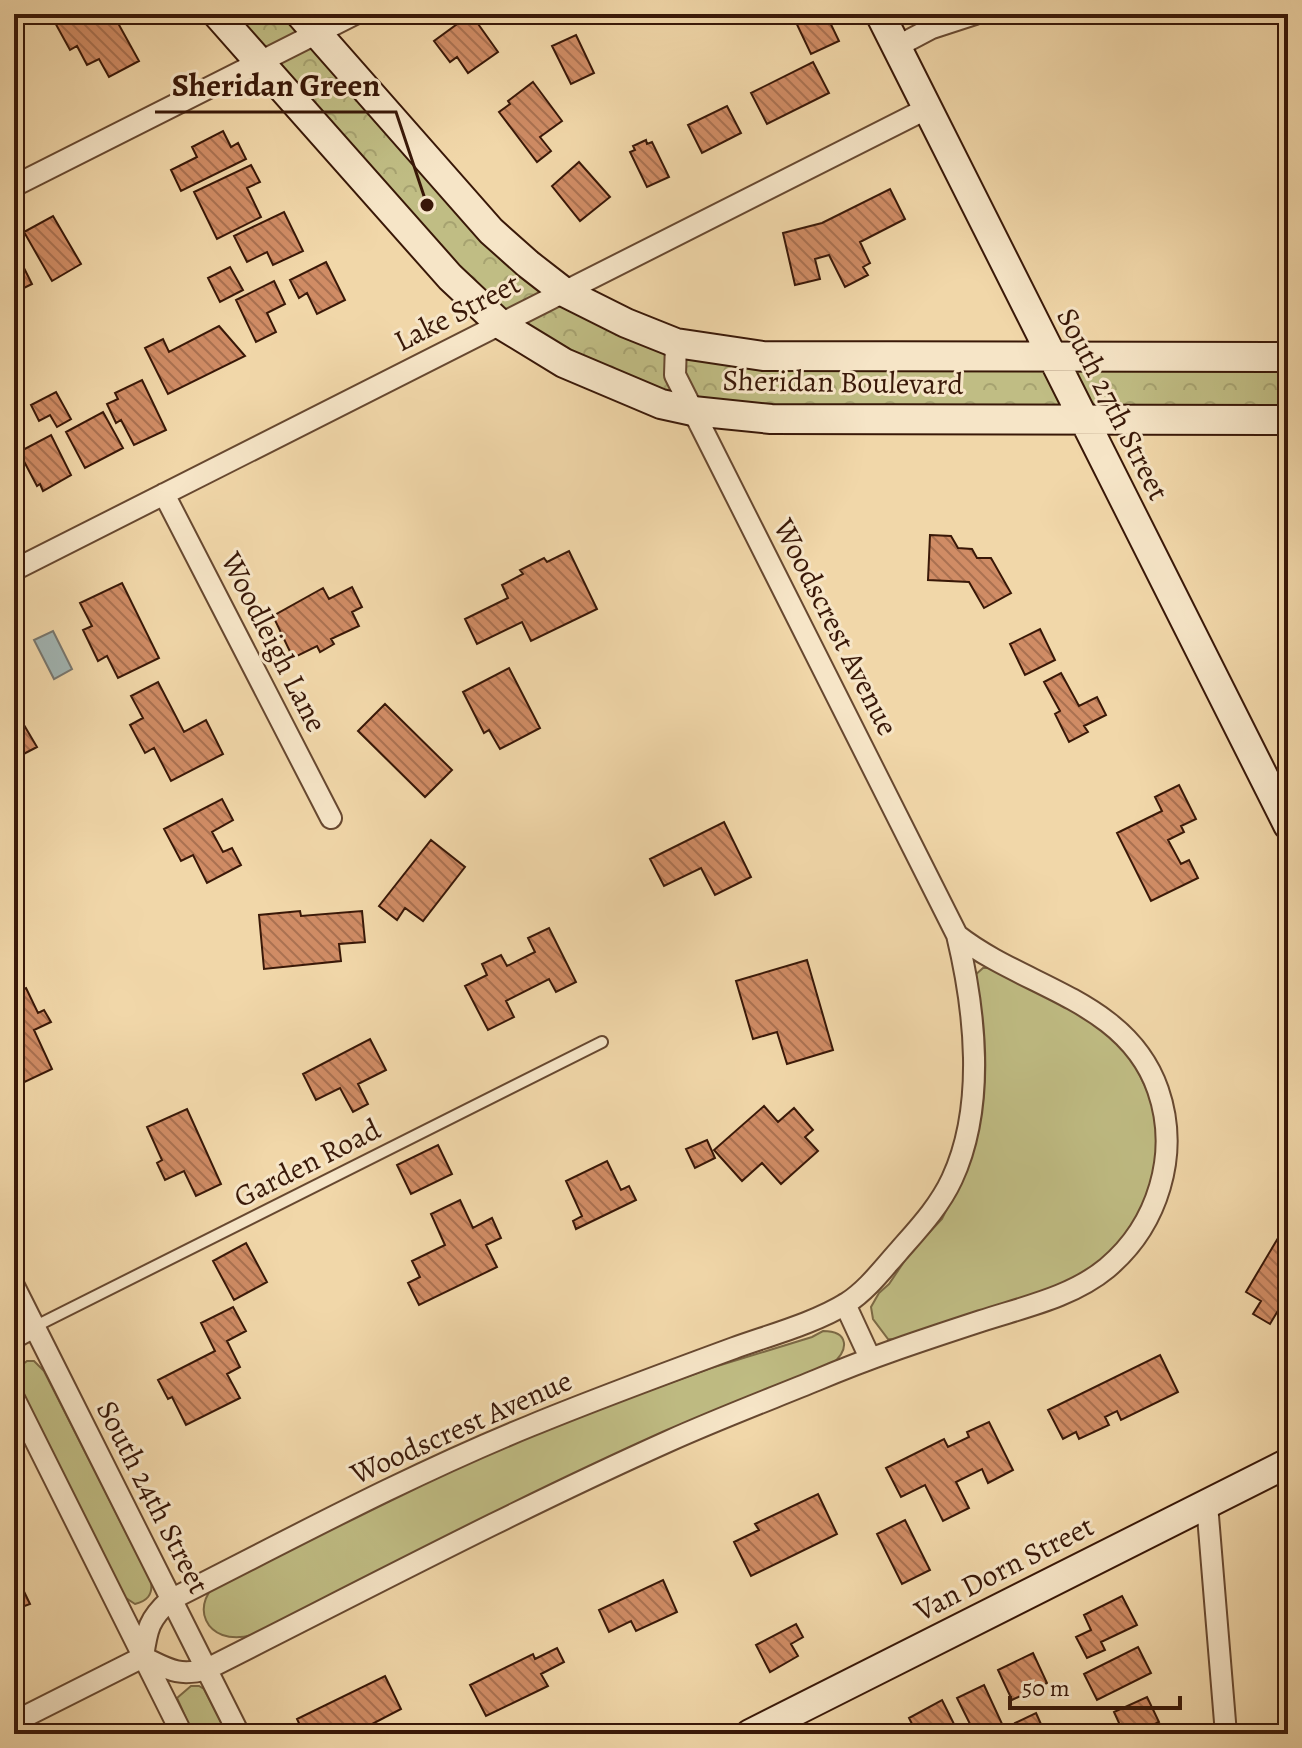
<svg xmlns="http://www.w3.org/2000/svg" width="1302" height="1748" font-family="Alegreya,serif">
<defs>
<pattern id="park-crowns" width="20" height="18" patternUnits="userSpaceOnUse" patternTransform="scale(2)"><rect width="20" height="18" fill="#c0bd84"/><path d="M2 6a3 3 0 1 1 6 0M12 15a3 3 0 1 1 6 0" fill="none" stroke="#a6a270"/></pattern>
<pattern id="building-back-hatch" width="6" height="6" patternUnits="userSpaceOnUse" patternTransform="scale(2)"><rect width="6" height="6" fill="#d08c65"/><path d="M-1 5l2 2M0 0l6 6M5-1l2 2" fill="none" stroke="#aa7151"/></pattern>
</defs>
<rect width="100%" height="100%" fill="#f1d7a9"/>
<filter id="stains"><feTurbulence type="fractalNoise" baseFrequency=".0025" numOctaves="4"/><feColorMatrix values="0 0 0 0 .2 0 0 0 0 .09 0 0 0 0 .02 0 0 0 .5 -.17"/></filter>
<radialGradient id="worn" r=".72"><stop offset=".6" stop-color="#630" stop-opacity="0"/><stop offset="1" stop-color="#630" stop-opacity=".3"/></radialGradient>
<path fill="url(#park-crowns)" stroke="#7c6a46" stroke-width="2" d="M217,14H300L528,264L676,343L1288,357V420L693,411L500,324Z"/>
<path fill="#c0bd84" stroke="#7c6a46" stroke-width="2" d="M983,968H989L1086,1015L1119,1043L1135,1065L1152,1101L1159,1130L1158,1174L1142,1217L1116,1250L1063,1287L900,1340L888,1339L873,1319L871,1307L879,1293L889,1284L910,1253L942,1219L960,1182L974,976Z
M823,1331C849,1331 850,1350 831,1365L252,1635C205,1648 186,1602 224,1578L532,1433L711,1368L812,1337Z
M27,1361H34L44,1371L151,1582C153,1595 147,1601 135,1604L123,1596L16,1383L17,1369Z
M191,1686H199L204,1689L227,1734H193L177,1698Z"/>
<path fill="#a1b6b5" stroke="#777770" stroke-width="2" d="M53,631L72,669L54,679L34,640Z"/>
<path fill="url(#building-back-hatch)" stroke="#391808" stroke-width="2" d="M64,14H71L76,23L93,14H113L139,61L109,77L99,59L87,65L77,46L70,50L53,19Z
M471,14L498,52L468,73L457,57L450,62L434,41Z
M792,14H826L839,41L811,54Z
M576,35L594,73L571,84L552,46Z
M813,62L829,93L767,124L751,93Z
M533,82L562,121L540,137L551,151L537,162L499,112L510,104L508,101Z
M727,106L741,133L702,153L688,125Z
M223,131L231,147L238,143L246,159L181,191L171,170L197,157L192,147Z
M646,140L647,144L652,142L669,177L647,187L630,152L635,150L633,146Z
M579,162L610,197L580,221L552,186Z
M251,165L260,182L247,188L261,217L217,239L194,192Z
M890,189L905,219L860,242L870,263L863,267L868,275L845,287L829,255L815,259L820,279L795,285L783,233L822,223Z
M284,212L303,251L273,265L267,252L247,262L234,236Z
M53,216L81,264L52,281L24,232Z
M14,248L32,284L14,293Z
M326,262L345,300L317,314L307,293L299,298L290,280Z
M230,267L243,290L220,302L208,278Z
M274,281L285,304L267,313L276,332L256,342L236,300Z
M219,326L245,356L168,394L145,348L163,339L169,352Z
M142,380L166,430L134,445L121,420L116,423L107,404L118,399L115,393Z
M56,392L71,419L57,427L50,415L39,421L31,405Z
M103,412L123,448L85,468L66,432Z
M51,435L71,475L43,491L40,484L37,486L19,452Z
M930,535L951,536L958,548L972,549L977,558H991L1011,593L984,608L969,582L928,580Z
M569,551L597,609L531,641L522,622L477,644L465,619L508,598L502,585L523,574L520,570L544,558L547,562Z
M122,583L159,658L118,678L107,656L98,661L83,630L92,626L80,603Z
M352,587L362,607L352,612L359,626L331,639L334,644L320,652L317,646L293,658L273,616L323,588L329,599Z
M1040,629L1055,660L1025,675L1010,644Z
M509,668L540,728L500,749L489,730L484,733L463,692Z
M1061,673L1079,706L1097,697L1106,715L1084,726L1088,732L1069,742L1055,714L1060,711L1044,682Z
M158,682L184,732L206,720L223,754L171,781L154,748L145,753L130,725L143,718L131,696Z
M385,704L452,770L425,797L358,731Z
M24,725L37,747L14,759V730Z
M1179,785L1196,819L1181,826L1184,832L1168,840L1181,864L1189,860L1198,878L1151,901L1117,833L1162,811L1155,797Z
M222,799L233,820L212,832L223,852L232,848L241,865L207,883L193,855L181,861L164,829Z
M724,822L751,877L715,895L701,868L664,886L650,859Z
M431,840L465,867L423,921L405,908L397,920L379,906Z
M300,911L301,916L362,911L365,942L339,944L341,961L264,969L259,915Z
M549,928L576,982L556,992L549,979L506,1001L514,1017L488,1030L465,986L487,975L482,964L501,955L507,966L535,952L528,938Z
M807,960L833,1050L787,1064L777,1032L753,1039L736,981Z
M26,988L38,1013L44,1010L51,1022L34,1030L52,1069L14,1087V994Z
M370,1039L386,1070L358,1084L368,1104L353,1112L340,1088L316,1100L303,1074Z
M764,1106L778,1122L794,1108L813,1130L805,1137L818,1151L781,1184L762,1163L742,1181L714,1150Z
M187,1109L221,1184L196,1196L184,1171L165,1180L157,1163L162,1160L147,1127Z
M707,1140L715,1158L695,1168L686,1149Z
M438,1145L452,1174L411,1194L397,1165Z
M607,1161L621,1190L629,1186L636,1200L576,1229L573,1221L582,1216L566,1181Z
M460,1200L473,1228L492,1218L501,1238L486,1245L497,1267L419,1305L408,1283L420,1277L412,1261L445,1245L431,1214Z
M1278,1238L1288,1244V1294L1270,1324L1253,1314L1261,1301L1246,1292Z
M246,1243L267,1282L234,1300L213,1261Z
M233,1307L246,1331L227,1341L240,1367L227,1374L240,1398L186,1425L172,1397L168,1399L158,1380L215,1351L201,1323Z
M1160,1355L1178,1392L1121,1420L1117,1411L1105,1417L1109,1425L1079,1439L1076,1432L1063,1439L1048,1410Z
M989,1422L1013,1470L988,1483L982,1469L956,1482L969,1508L943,1521L925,1485L901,1497L886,1468L944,1439L948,1447L969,1437L967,1432Z
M818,1494L837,1534L751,1576L734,1542L759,1530L755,1524Z
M905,1520L930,1570L902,1584L877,1534Z
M1288,1546V1568L1280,1551Z
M18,1579L30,1604L19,1608L22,1616L14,1619V1581Z
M663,1580L677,1612L636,1631L631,1621L609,1632L599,1610Z
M1122,1596L1137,1625L1101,1642L1105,1650L1087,1658L1076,1637L1091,1630L1084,1615Z
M796,1624L803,1637L791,1644L798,1656L770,1672L756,1645Z
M1138,1647L1151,1673L1097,1700L1084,1674Z
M557,1648L564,1662L541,1674L548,1686L486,1716L470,1685L533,1654L535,1659Z
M1033,1653L1047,1683L1012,1700L998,1670Z
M385,1676L401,1709L353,1734H304L297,1719Z
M984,1685L1003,1726L987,1734H975L957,1698Z
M1147,1697L1159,1722L1134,1734H1124L1114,1712Z
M942,1700L956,1728L946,1734H917L909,1718Z
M1036,1713L1044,1731L1020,1734L1015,1723Z
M893,1726L897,1734H877Z"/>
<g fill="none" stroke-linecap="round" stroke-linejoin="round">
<defs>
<path id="lane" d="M34,1327L602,1042"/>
<path id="street" d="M896,47L932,28L975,14
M14,186L355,14
M164,494L331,818
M14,570L928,108
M14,1286L239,1734
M845,1304L870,1358
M14,1338L34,1327
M14,1398L182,1734
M1207,1504L1226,1734
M143,1657C147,1629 149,1619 170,1600C289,1540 407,1476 530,1426C598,1398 666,1373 734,1348C770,1335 815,1323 847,1303C867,1290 882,1270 898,1252C918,1229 939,1207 952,1179C986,1106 975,1010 957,935L675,375L676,343
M143,1657C168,1669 178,1677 207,1669C360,1592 513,1511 669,1441C718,1419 768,1400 817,1380C871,1357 926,1339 981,1321C1024,1307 1072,1297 1107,1268C1158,1225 1180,1154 1158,1090C1127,1000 1024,988 957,935
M14,1722L143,1657"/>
<path id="secondary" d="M217,14L450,277L500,324L564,363L661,404L693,411L771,419L1288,420
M300,14L491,231L528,264L564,292L626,323L676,343L763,356L1288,357
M880,14L1288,825
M750,1734L1288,1463"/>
</defs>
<use href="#lane" stroke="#674830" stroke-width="14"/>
<use href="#street" stroke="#674830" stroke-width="24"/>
<use href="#secondary" stroke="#391808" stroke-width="32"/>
<use href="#lane" stroke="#f6e5c7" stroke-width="10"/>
<use href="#street" stroke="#f6e5c7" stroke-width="20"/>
<use href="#secondary" stroke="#f6e5c7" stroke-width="28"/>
</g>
<g text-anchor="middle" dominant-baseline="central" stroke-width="6" stroke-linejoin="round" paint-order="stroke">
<g font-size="30" fill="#391808" stroke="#f6e5c7">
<text transform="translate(457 312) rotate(-27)">Lake Street</text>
<text transform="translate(843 382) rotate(1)">Sheridan Boulevard</text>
<text transform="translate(1113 404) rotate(63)">South 27th Street</text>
<text transform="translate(836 627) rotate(63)">Woodscrest Avenue</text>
<text transform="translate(274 642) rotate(63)">Woodleigh Lane</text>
<text transform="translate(307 1163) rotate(-27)">Garden Road</text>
<text transform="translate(461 1427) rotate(-24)">Woodscrest Avenue</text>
<text transform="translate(153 1497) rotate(63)">South 24th Street</text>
<text transform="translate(1004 1568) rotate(-27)">Van Dorn Street</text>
</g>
</g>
<path fill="none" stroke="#391808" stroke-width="3" d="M427 205L396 112H155"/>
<circle fill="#391808" stroke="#f6e5c7" stroke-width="3" cx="427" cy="205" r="8"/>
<g font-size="32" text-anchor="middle" font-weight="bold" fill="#391808" stroke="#f6e5c7" stroke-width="6" stroke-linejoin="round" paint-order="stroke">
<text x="276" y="96">Sheridan Green</text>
</g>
<rect width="1302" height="1748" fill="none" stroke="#f1d7a9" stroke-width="48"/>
<rect x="16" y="16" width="1270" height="1716" fill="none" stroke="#391808" stroke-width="4"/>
<rect x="24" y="24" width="1254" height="1700" fill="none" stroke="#391808" stroke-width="2"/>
<path d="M1010 1696v12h170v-12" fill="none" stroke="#391808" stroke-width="4"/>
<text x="1022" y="1696" font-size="24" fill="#391808" stroke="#f6e5c7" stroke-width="6" paint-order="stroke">50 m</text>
<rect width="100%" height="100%" filter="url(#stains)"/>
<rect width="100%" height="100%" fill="url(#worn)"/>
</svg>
